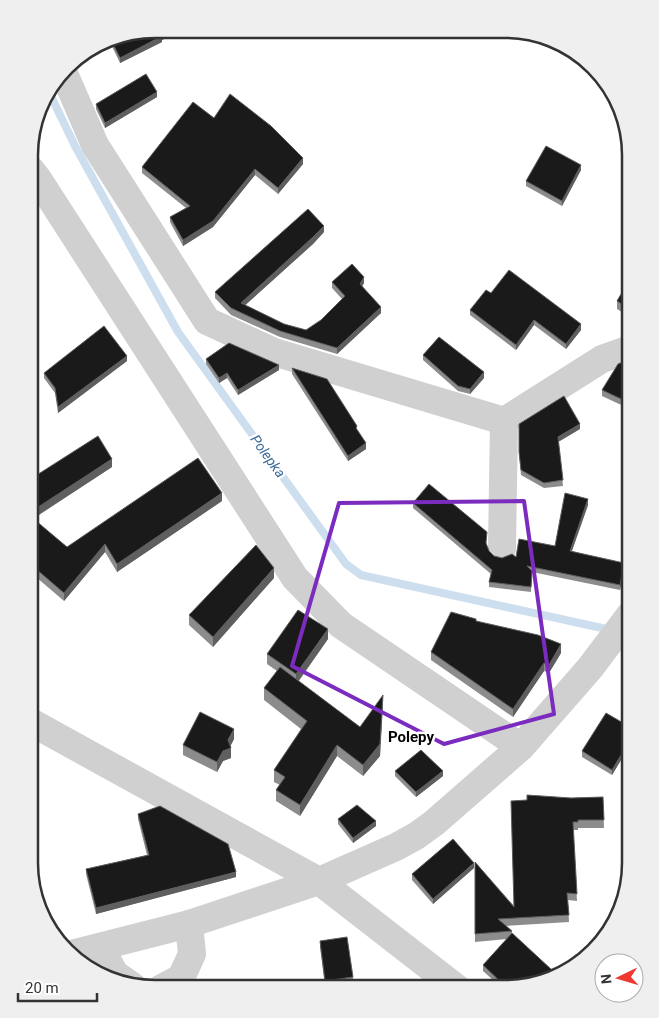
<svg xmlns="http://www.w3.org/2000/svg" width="659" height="1018" font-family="Roboto,sans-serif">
<rect width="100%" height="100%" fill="#fff"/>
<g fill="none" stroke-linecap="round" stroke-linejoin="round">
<path stroke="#cddeef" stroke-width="8" d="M48,90L75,146L178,332L346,564L361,575L611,630"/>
<path stroke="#d0d0d0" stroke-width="28" d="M63,71L95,145L207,321L274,352L504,421L602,359L630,349
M30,169L38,179L295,578L341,625L521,747
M502,548L504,421
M29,721L319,881L458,989
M100,947L115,974L132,986
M162,988L181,978L192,954L189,924"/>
<path stroke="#d0d0d0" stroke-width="28" d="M71,954L189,924L319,881L396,847L416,836L434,823L521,747L590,668L630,615"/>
</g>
<path fill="#8c8c8c" d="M154,29H185L162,40V42L120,63L108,38Z
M210,29H225L217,37Z
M157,97L105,128L96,109V104Z
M214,118L303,164L278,194L255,175L213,227L183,246L170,222V217L186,208L142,173V167Z
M581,170L562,206L526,186V181Z
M324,232L313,244L245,305L284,324L306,330L321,320L342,299L332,288V282L364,283L362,286L381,313L337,354L280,337L231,315L215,298V292Z
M630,279V317L617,309V301Z
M491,293L581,330L566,349L534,325L516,350L470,315V310Z
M423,355L484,378L470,394L458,391L423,360Z
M206,359L279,370L238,395L227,378L219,383L206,364Z
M127,361L58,413L55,393L44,378V373Z
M630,366V407L619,404L602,396V390Z
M292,368L357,430L366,449L348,461L292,374Z
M580,429L558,442L563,486L544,488L521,475L519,452Z
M112,467L33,519L67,547L222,501L117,572L105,552L64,601L29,571V480Z
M413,503L486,543L489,551L494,556L502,558L516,557L555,546L588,505L572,551L624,568L620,590L532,572L531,592L489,587V582L491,574L413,508Z
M274,578L213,647L189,625V615Z
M476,621L561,653L549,673L544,671L513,717L431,660V652Z
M328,639L299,681L360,727L383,707L380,756L363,776L337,756L300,816L276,801V790L280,785L274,782V770L301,729L264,700V688L277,671L267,664V654Z
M630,727V766L621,760L612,775L582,757V751Z
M234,739L230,746L231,758L223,761L217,772L183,755V745Z
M395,771L443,776L416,797L395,776Z
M603,797L604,828H578V830H573L577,901L568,900L569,922L506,926L512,931V934L552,980L503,989L483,971V965L507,939L475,942V862L514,906L571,798Z
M138,814L236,877L96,914L86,874V869L147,855L138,819Z
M338,819L376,826L353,843L338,824Z
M474,868L433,904L412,880V874Z
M320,941L353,977V982L325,986L320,947Z"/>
<path fill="#5f5f5f" d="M174,29H185L162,40V42L120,63V58L161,35Z
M220,29H225L217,37V32Z
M157,92V97L105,128V123Z
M303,158V164L278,194V188Z
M581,165V170L562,206V201Z
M255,169V175L213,227L183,246V240Z
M324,226V232L313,244L241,309V303Z
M364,277V283L360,290V284Z
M381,307V313L337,354V348Z
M534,320V325L516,350V345Z
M581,324V330L566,349V344Z
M127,356V361L58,413V407Z
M279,365V370L238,395V390Z
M484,372V378L470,394V389Z
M227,373V378L219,383V378Z
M580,424V429L558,442V437Z
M366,443V449L348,461V456Z
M112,459V467L29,521V513Z
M222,493V501L117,572V564Z
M588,499V505L570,556V551Z
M105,544V552L64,601V593Z
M624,563V568L620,590V585Z
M274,568V578L213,647V637Z
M328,629V639L296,684V674Z
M561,644V653L549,673V665Z
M544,663V671L513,717V709Z
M383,695L380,756L363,776V765Z
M234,729V739L229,749L231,748V758L223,761L217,772V762Z
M337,745V756L300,816V805Z
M621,755V760L612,775V770Z
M443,771V776L416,797V792Z
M376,821V826L353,843V838Z
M474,863V868L433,904V899Z
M236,872V877L96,914V908Z"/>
<path fill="#1a1a1a" stroke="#5f5f5f" d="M154,29H174L161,35L162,36L120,58L110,38Z
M146,74L157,92L105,123L96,104Z
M230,94L271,126L303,158L278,188L255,169L213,221L183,240L170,217L190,206L142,167L193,102L214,118Z
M546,146L581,165L562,201L526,181Z
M308,209L324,226L313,237L241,303L284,324L306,330L321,320L345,296L332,282L352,264L364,277L360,284L381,307L337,348L280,331L231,308L215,292Z
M509,270L581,324L566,344L534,320L516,345L470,310L486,290L491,293Z
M630,279V309L617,301Z
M104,326L127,356L58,407L55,388L44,373Z
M439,337L484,372L470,389L458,386L423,355Z
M229,343L279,365L238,390L227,373L219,378L206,359Z
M620,363L630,366V401L619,398L602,390L618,364Z
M292,368L327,379L357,426L356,428L366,443L348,456Z
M564,396L580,424L558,437L563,480L544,483L521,470L519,452V424Z
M98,436L112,459L29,513V480Z
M198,458L222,493L117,564L105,544L64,593L29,563V515L67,547Z
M429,484L487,532L486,543L489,551L494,556L502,558L512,554L516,557L519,539L555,546L565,493L588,499L570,551L624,563L620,585L527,566L532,571L531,587L489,582L492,570L413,503Z
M256,545L274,568L213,637L189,615Z
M298,610L328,629L296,674L267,654Z
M451,612L476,619V621L538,635L561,644L549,665L544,663L513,709L431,652Z
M280,667L360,727L383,695L380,744L363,765L337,745L300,805L276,790L285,777L274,770L307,721L264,688Z
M200,712L234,729L228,740L231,748L223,751L217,762L183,745Z
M606,713L630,727V760L621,755L612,770L582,751Z
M421,750L443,771L416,792L395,771Z
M527,795L571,798L603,797L604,820H578V822H573L577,894L567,893L569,915L498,919L512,931L475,934V862L514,907L511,801L527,800Z
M357,805L376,821L353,838L338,819Z
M160,806L228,844L236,872L96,908L86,869L149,855L138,814Z
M453,839L474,863L433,899L412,874Z
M512,933L552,970V980L508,989L483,965Z
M347,937L353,977L325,981L320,941Z"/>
<path fill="none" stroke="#7b2cbf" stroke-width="4" stroke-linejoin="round" d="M524,501L554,714L444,744L292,666L339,503Z"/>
<g text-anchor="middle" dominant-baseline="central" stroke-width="5" stroke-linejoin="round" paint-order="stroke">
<g font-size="14" font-style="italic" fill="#3a6b9b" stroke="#fff">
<text transform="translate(268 456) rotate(54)">Polepka</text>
</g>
<g font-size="15" font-weight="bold" fill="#000" stroke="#fff">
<text x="411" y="737">Polepy</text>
</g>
</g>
<path d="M0 0H659V1018H0ZM155 38H505A117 117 0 0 1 622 155V863A117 117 0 0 1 505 980H155A117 117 0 0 1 38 863V155A117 117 0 0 1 155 38Z" fill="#efefef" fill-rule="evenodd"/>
<path fill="none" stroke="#333" stroke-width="2.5" d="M155 38H505A117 117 0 0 1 622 155V863A117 117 0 0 1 505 980H155A117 117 0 0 1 38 863V155A117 117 0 0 1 155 38Z"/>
<g transform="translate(619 978) rotate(265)"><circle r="24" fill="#ffffff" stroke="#adadad"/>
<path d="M0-4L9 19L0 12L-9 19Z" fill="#ef3830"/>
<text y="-8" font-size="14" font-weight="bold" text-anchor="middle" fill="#333333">N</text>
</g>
<path d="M18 993v8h79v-8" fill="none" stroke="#333333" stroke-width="2.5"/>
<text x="25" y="993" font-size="15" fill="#333333" stroke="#ffffff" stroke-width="4" paint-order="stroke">20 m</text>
</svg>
